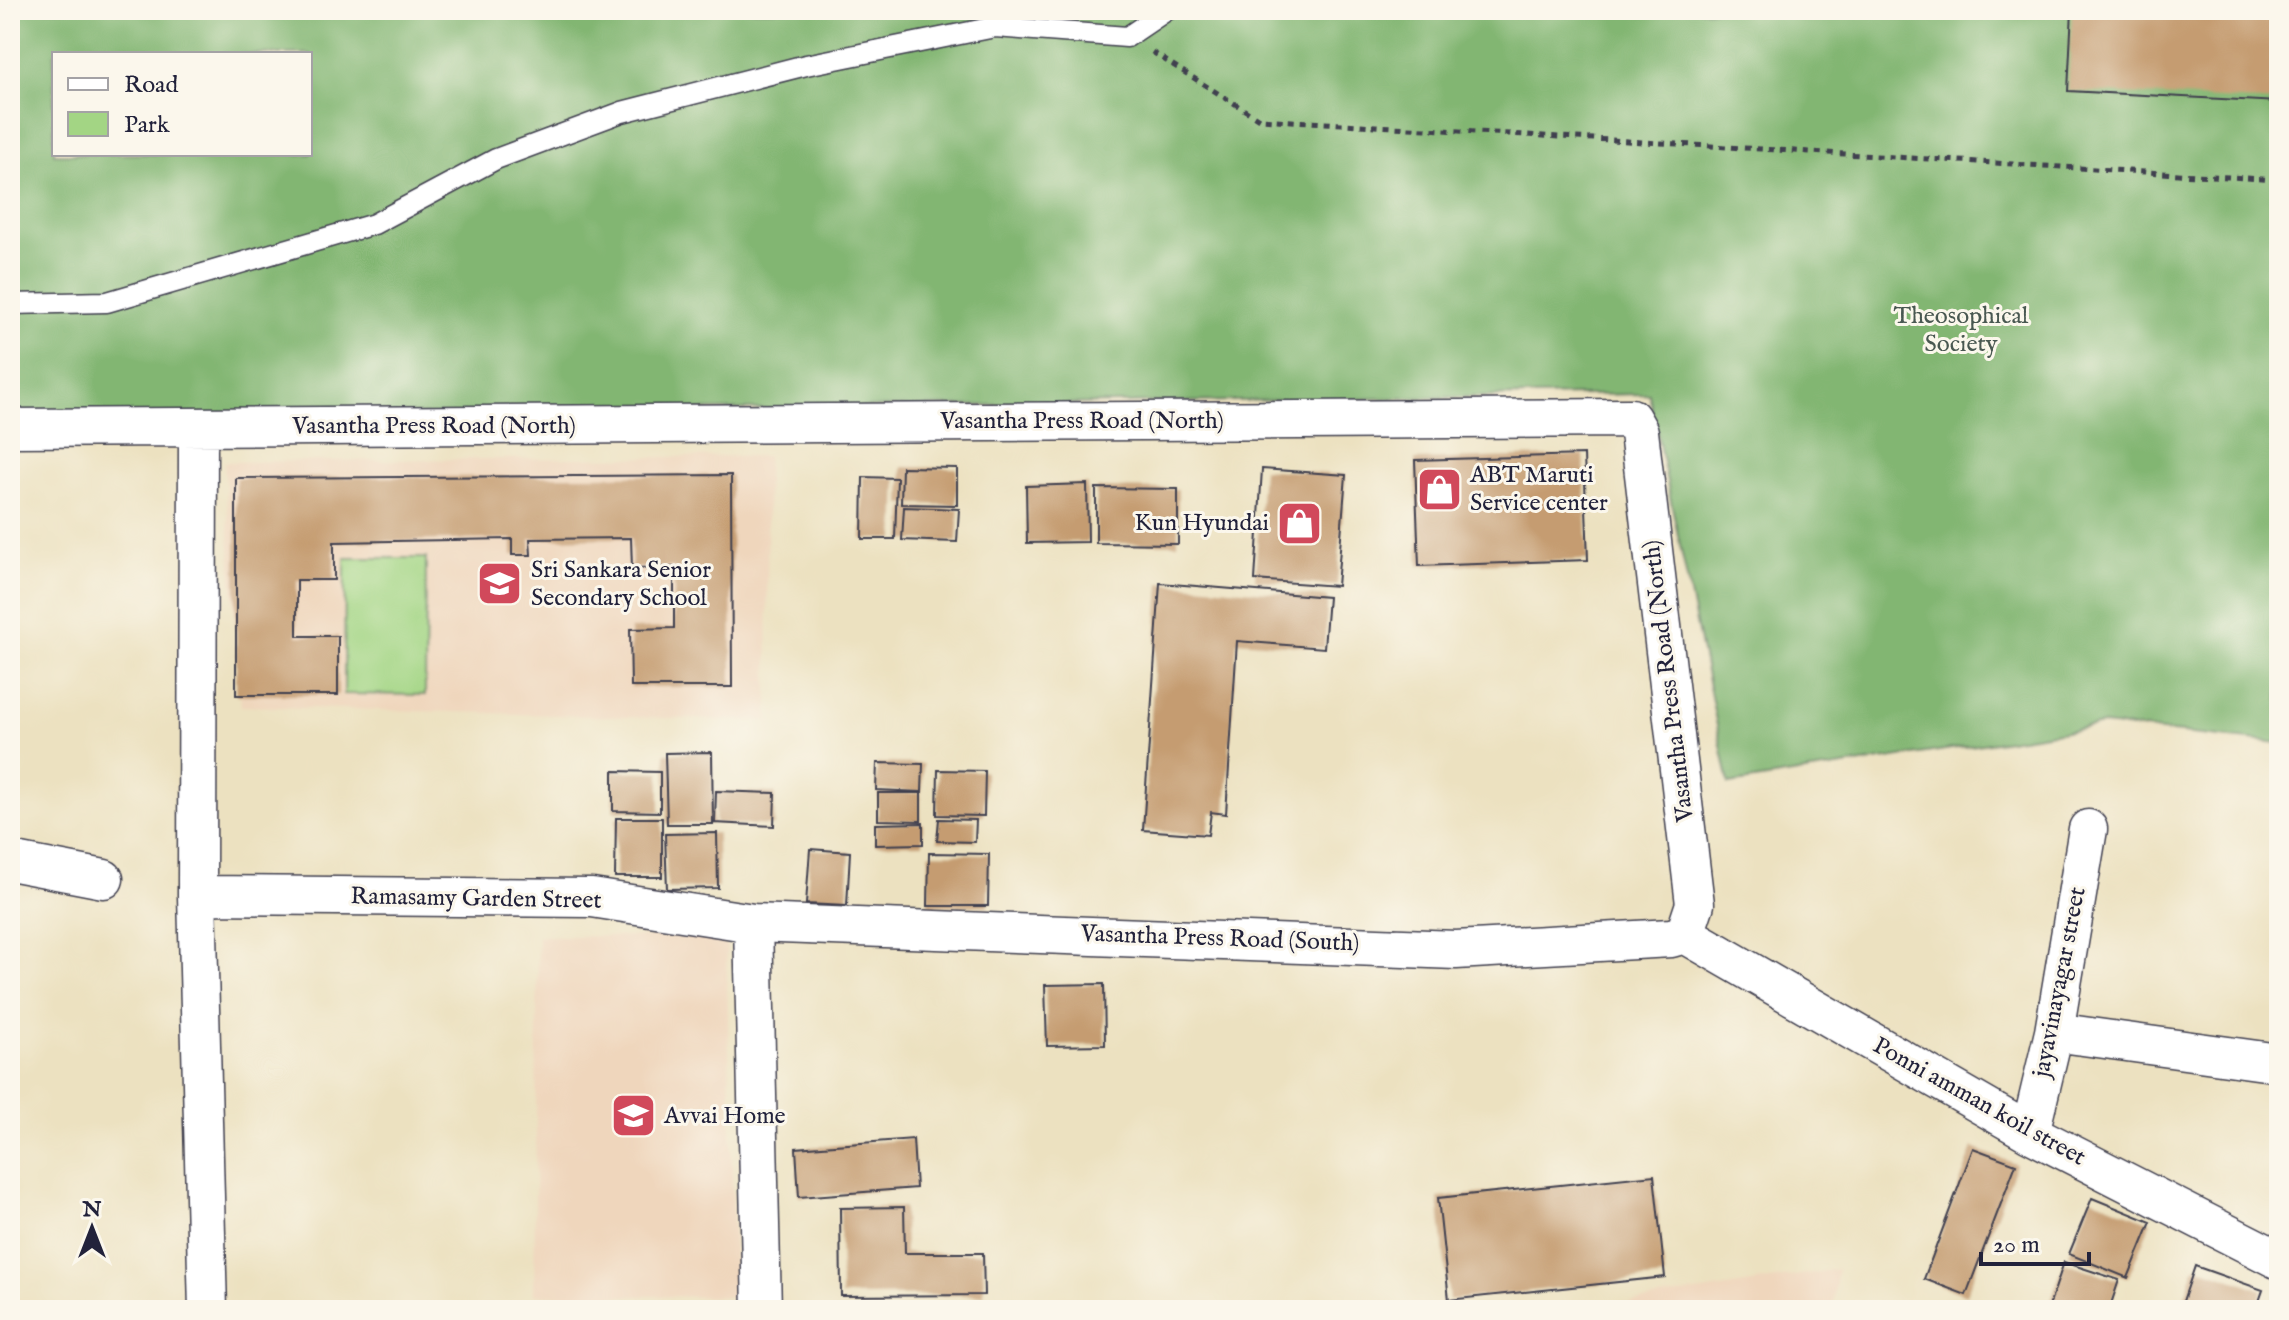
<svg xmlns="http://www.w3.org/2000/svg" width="2289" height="1320" font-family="'IM FELL English',serif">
<rect width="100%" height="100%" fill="#fbf7ec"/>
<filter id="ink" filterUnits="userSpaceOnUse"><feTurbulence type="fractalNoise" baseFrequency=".0125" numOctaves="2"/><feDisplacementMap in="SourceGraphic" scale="16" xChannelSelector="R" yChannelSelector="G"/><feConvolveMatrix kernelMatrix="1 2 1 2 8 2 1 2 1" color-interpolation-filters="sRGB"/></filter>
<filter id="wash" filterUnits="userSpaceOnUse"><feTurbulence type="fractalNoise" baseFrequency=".006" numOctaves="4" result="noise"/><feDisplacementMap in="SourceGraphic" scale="32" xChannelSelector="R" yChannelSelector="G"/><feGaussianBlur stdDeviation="1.8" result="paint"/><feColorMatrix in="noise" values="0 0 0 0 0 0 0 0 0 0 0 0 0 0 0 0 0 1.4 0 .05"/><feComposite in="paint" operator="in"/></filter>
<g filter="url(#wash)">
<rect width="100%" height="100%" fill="#ece1c0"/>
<path fill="#efd6bc" d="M767,456L768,721L241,706L224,462Z
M538,936L726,937L735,1297L534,1295Z
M1838,1269L1832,1310H1586Z"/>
<path fill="#a3d584" stroke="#627c60" stroke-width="2" d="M345,558H426L425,695L344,694Z"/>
<path fill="#82b672" stroke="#526c56" stroke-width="2" fill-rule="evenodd" d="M10,10H2279V743L2103,725L1729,784L1649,394L10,422ZM54,54H310V154H54Z"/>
<g id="blocks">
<path fill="#c59c71" d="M2072,10H2168L2279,16V102L2068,91Z
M1584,455L1588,560L1419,566L1415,460Z
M902,467L957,468V505L901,504Z
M1262,469L1346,475L1337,586L1255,580Z
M731,475L732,687H631L630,629L674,628V567L632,568L631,538L530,539L531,555H512V539L334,542V580H297V636H338V695H236V478Z
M863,477L897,478L895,539H862Z
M1087,484L1088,542L1027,543L1026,486Z
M1096,488L1178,489V544L1096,543Z
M904,507L959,509L957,542L902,540Z
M1160,583L1328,597L1324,648L1237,641L1226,814L1211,812L1208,835L1143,830Z
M712,752L713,824H667L665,753Z
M877,763L923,764L922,792L876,790Z
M938,770L985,771L984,816L937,815Z
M613,771L660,772V812L613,811Z
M716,791L775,793L774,826L715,823Z
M878,793H921V821L878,820Z
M616,818H662V877H615Z
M939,819L976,820L975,842L937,841Z
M923,823V844L875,845V824Z
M717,833L718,888L667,889L665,834Z
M810,849L850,852L847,906L806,904Z
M929,853L989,854L988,906H928Z
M1104,984L1105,1045L1047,1046L1045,985Z
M913,1139L916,1188L799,1197L796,1148Z
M1973,1148L2016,1164L1966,1295L1924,1279Z
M1654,1175L1665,1277L1449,1300L1438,1198Z
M2092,1198L2151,1222L2128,1278L2069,1254Z
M904,1207L905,1253H983L984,1295L841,1296L840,1208Z
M2064,1262L2119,1280L2109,1310H2048Z
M2195,1266L2263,1290L2256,1310H2180Z"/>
</g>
</g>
<g filter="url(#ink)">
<use href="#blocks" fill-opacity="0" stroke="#403f4f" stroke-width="2"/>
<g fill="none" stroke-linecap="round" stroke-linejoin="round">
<defs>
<path id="service" d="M10,304L107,302L374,224L496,159L622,112L806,65L995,27L1127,37L1167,10"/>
<path id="minor" d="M10,428L1631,418L1639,432L1695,904L1685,934
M198,428L197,895L208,1310
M10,861L104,879
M197,895L592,898L753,923L1456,950L1671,938L1685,934
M753,923L762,1310
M1685,934L2030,1133L2279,1260
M2054,1032L2279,1063
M2030,1133L2054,1032L2088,829"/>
</defs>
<use href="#service" stroke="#403f4f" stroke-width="23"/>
<use href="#minor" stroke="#403f4f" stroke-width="41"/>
<path stroke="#403f4f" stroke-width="5" stroke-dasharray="6 6" stroke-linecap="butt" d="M1152,52L1259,119L2279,180"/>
<use href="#service" stroke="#fff" stroke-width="20"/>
<use href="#minor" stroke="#fff" stroke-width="38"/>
</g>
</g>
<defs>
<symbol id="shop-square" viewBox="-11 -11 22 22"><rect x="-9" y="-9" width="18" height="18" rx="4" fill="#d1495b" stroke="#fbf7ec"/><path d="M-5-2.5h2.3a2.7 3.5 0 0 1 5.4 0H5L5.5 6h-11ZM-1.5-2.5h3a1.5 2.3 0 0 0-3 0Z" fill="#fff"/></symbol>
<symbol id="school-square" viewBox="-11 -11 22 22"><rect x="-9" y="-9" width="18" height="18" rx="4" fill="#d1495b" stroke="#fbf7ec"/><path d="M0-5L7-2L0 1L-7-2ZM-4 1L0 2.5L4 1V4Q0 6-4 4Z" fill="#fff"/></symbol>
</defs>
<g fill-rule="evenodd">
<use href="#shop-square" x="1414" y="464" width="51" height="51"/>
<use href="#shop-square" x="1274" y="498" width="51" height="51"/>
<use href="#school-square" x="474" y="558" width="51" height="51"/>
<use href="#school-square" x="608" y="1090" width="51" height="51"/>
</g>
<g text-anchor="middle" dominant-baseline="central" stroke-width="6" stroke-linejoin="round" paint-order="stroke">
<g font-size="24" fill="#495851" stroke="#fbf7ec">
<text x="1961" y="316">Theosophical<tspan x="1961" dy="28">Society</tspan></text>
</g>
<g font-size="24" fill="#22223b" stroke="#fbf7ec">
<text x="1082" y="421">Vasantha Press Road (North)</text>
<text x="434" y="426">Vasantha Press Road (North)</text>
<text transform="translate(1669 681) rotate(-97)">Vasantha Press Road (North)</text>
<text transform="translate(476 899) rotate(1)">Ramasamy Garden Street</text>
<text transform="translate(1220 939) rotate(2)">Vasantha Press Road (South)</text>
<text transform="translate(2060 982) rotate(-79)">jayavinayagar street</text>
<text transform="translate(1979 1102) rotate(29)">Ponni amman koil street</text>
</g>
<g font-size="24" fill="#22223b" stroke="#fbf7ec" text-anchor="start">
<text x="1470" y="475">ABT Maruti<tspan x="1470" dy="28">Service center</tspan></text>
<text x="1269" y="523" text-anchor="end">Kun Hyundai</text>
<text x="531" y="570">Sri Sankara Senior<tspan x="531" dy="28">Secondary School</tspan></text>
<text x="664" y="1116">Avvai Home</text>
</g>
</g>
<rect width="2289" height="1320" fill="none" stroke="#fbf7ec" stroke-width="40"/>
<rect x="52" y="52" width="260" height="104" fill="#fbf7ec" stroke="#a4a2a5" stroke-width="2"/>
<rect x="68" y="78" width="40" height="12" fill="#ffffff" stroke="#a4a2a5" stroke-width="2"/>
<text x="124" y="92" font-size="24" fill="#22223b">Road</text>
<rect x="68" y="112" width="40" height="24" fill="#a3d584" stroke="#a4a2a5" stroke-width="2"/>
<text x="124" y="132" font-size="24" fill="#22223b">Park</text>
<g transform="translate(92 1228)" stroke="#fbf7ec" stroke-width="6" paint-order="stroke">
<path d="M0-6L14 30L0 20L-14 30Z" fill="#22223b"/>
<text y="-12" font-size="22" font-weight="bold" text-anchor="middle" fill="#22223b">N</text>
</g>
<path d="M1981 1252v12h108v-12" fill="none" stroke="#22223b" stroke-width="4"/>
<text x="1993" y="1252" font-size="24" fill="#22223b" stroke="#fbf7ec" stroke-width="6" paint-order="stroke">20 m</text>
</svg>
